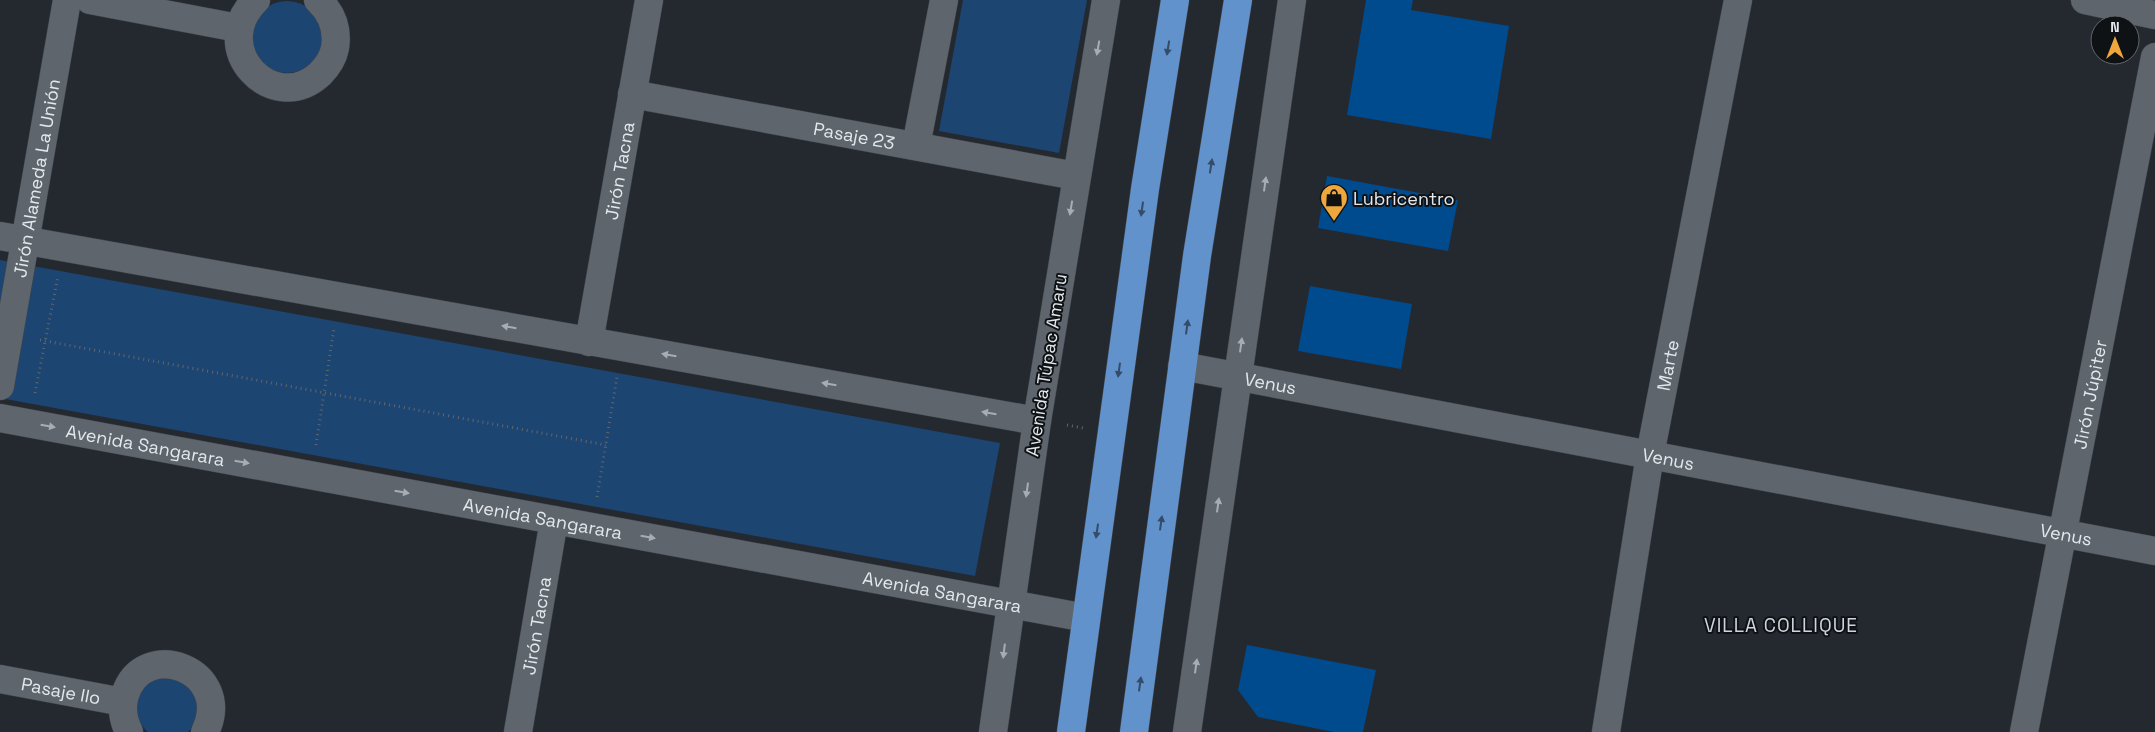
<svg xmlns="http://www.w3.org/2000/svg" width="2155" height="732" font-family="'Space Grotesk',sans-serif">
<rect width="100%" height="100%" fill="#242930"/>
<path fill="#1c4572" d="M963,0H1087L1059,153L939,131Z
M251 37a36 36 0 1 1 72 0a36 36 0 1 1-72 0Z
M0,260L1000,443L975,576L0,398Z
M163,676L183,679L200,704L196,723L188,732H148C125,712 137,685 163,676Z"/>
<path fill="#004b8e" d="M1366,0H1413L1411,10L1509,26L1491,139L1347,115Z
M1327,176L1458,200L1448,251L1318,228Z
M1310,286L1412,304L1401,369L1298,351Z
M1247,645L1376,670L1363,732H1334L1258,717L1238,690Z"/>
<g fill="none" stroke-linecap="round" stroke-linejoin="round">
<defs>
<g id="minor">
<path d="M90,0L238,28"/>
<path d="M256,0C207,48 273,117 320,74C327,67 333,58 335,48C338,29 332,13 318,0"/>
<path d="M2085,0L2155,15"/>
<path id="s1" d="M632,94L1076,176"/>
<path d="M916,146L944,0"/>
<path d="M0,236L1037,421"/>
<path id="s2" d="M589,342L649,0"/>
<path id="s3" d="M1182,366L2155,551"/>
<path id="s4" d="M0,386L67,0"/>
<path id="s5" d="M0,418L1086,618"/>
<path id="s6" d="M0,679L123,702"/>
<path d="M129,732C123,720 121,708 125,695C143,636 235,670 205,732"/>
<path id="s7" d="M518,732L554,520"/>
<path d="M993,732L1037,421L1106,0"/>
<path d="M1187,732L1292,0"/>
<path id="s8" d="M1606,732L1650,455L1738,0"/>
<path id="s9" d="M2024,732L2155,57"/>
</g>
<path id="highway" d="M1071,732L1145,189L1175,0
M1134,732L1197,256L1238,0"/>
</defs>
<use href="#minor" stroke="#41454b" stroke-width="29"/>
<use href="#highway" stroke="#41454b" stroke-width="29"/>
<path stroke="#61666c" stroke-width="3" stroke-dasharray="1 4" stroke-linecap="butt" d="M40,340L606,445
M35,393L58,276
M1067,425L1083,428
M316,445L334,328
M597,497L617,377"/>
<use href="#minor" stroke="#5e656d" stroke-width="28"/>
<use href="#highway" stroke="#6192cb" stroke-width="28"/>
</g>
<defs><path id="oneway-solid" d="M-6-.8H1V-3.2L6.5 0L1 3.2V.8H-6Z" transform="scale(1.25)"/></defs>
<g fill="#a8adb3">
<use href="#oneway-solid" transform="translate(1098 48) rotate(100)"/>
<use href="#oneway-solid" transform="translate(1265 184) rotate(-82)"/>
<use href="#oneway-solid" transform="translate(1071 208) rotate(99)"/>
<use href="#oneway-solid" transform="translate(509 327) rotate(-170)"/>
<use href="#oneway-solid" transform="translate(1241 345) rotate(-82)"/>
<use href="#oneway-solid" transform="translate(669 355) rotate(-170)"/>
<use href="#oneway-solid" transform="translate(829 384) rotate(-170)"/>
<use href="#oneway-solid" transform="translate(989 413) rotate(-170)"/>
<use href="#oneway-solid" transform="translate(48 426) rotate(10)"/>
<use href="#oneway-solid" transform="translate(242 462) rotate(10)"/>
<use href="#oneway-solid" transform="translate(1027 490) rotate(98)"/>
<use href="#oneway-solid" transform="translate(402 492) rotate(10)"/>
<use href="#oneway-solid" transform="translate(1218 505) rotate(-82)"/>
<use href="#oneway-solid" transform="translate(648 537) rotate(10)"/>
<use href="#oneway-solid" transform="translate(1004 651) rotate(97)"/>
<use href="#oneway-solid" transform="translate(1196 666) rotate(-82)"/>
</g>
<g fill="#344c67">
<use href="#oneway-solid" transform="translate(1168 48) rotate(99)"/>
<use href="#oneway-solid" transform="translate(1211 166) rotate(-81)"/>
<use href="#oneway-solid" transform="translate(1142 209) rotate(98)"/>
<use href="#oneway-solid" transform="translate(1187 327) rotate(-82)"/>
<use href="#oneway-solid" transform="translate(1119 370) rotate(98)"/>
<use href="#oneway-solid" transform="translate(1161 523) rotate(-82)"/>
<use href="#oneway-solid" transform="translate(1097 531) rotate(98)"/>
<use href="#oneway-solid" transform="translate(1140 684) rotate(-82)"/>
</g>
<defs>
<symbol id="shop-pin" viewBox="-11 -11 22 30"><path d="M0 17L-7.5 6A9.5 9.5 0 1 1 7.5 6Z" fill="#eea73d" stroke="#0f1215"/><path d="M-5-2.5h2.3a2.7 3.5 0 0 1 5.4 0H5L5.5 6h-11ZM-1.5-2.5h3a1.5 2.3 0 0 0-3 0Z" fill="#111"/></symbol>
</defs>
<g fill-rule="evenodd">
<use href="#shop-pin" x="1318" y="182" width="32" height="43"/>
</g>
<g text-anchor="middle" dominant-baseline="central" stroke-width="4" stroke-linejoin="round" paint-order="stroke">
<g font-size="18" fill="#e4e8ec" stroke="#0f1215">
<text stroke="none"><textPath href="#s1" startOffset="226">Pasaje 23</textPath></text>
<text stroke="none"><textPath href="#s2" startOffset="174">Jirón Tacna</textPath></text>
<text stroke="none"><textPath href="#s4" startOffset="211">Jirón Alameda La Unión</textPath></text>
<text transform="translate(1046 365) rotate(-81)">Avenida Túpac Amaru</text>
<text stroke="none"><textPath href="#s8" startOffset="372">Marte</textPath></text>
<text stroke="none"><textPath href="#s3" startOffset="90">Venus</textPath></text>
<text stroke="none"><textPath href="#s9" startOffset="344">Jirón Júpiter</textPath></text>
<text stroke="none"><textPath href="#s5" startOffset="148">Avenida Sangarara</textPath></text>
<text stroke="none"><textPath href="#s3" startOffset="495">Venus</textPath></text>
<text stroke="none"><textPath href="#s5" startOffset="552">Avenida Sangarara</textPath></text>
<text stroke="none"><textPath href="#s3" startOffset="900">Venus</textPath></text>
<text stroke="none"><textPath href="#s5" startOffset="958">Avenida Sangarara</textPath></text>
<text stroke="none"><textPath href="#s7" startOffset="108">Jirón Tacna</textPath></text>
<text stroke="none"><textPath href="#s6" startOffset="62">Pasaje Ilo</textPath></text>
</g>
<g font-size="18" fill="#e4e8ec" stroke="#0f1215" text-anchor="start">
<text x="1353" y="198">Lubricentro</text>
</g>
<g font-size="19" letter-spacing="1" fill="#ced5de" stroke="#0f1215">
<text x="1781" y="625">VILLA COLLIQUE</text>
</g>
</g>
<g transform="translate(2115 40)"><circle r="24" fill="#0f1215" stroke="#64686b"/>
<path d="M0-4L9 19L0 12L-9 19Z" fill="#eea73d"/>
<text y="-8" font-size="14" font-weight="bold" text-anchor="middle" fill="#e4e8ec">N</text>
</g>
</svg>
